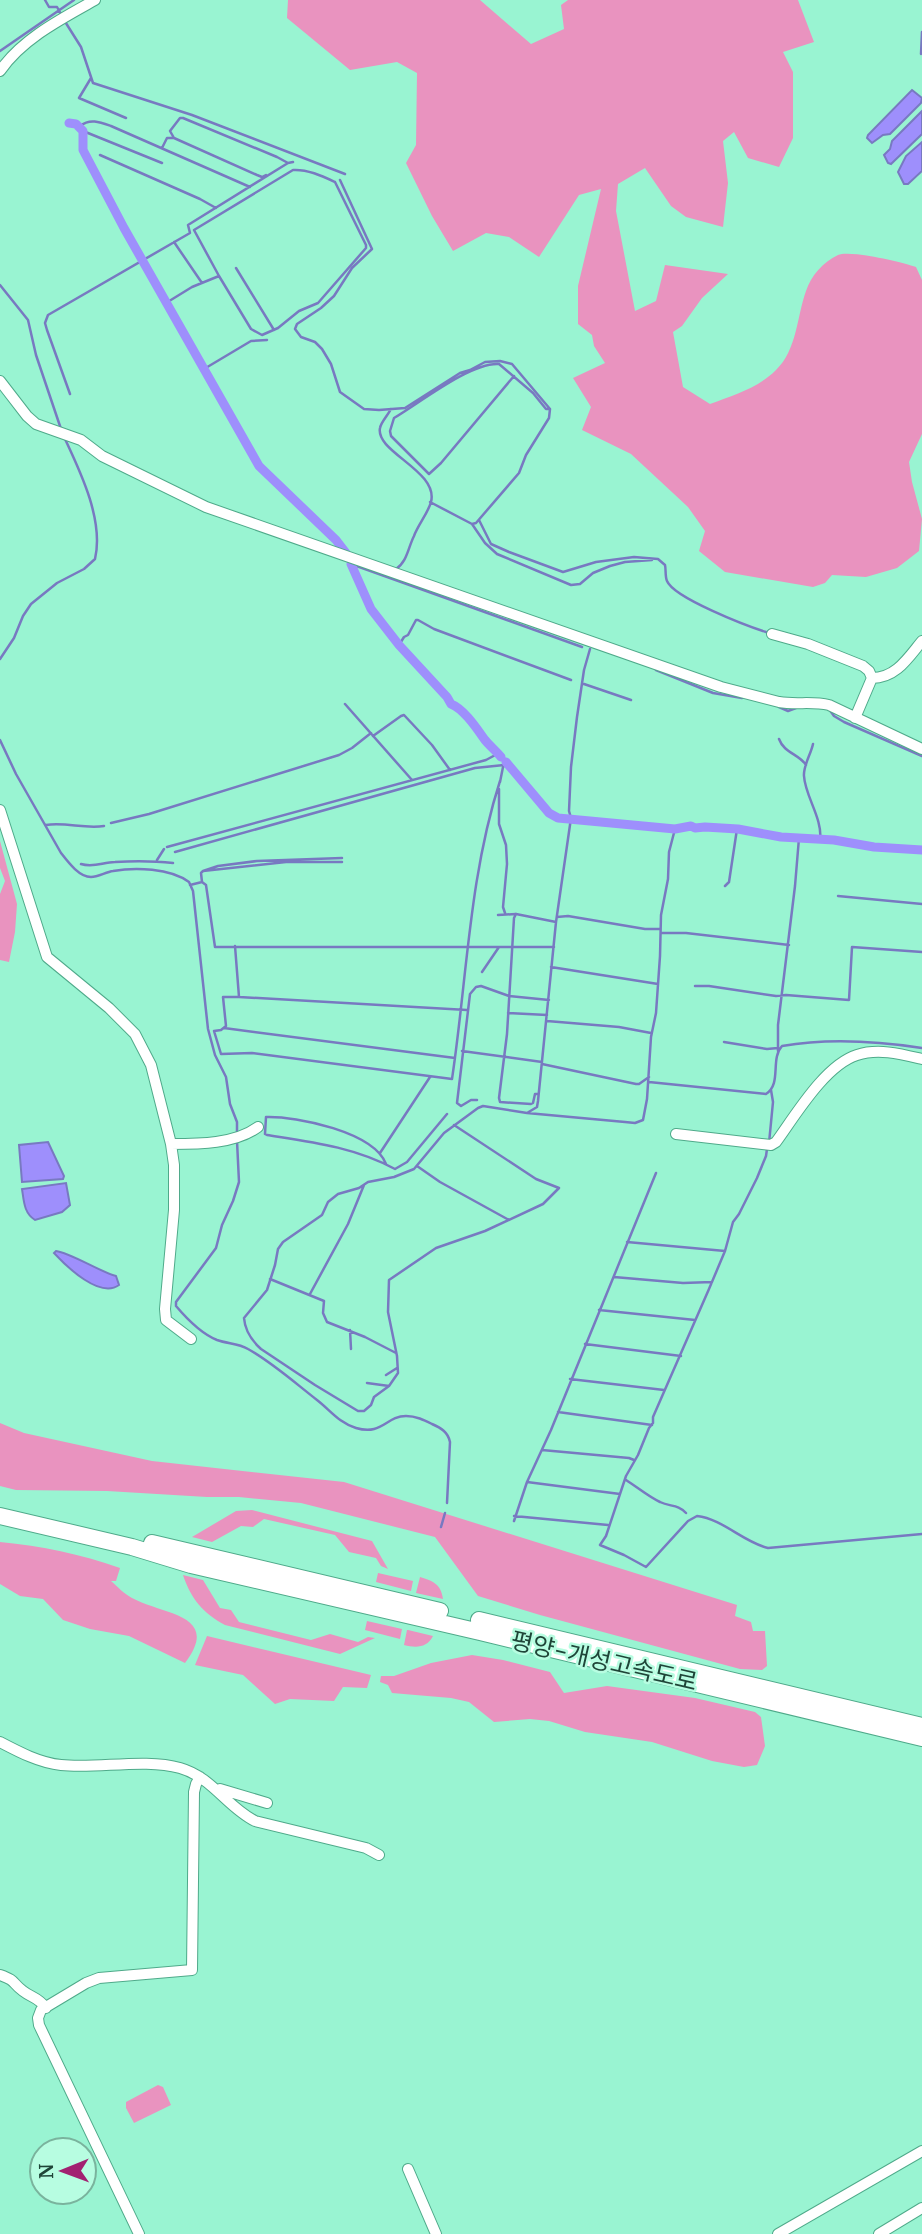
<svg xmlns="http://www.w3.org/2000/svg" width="922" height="2234" font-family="Merriweather,'Noto Sans KR',serif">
<rect width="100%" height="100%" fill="#99f4d2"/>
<path fill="#e993bf" d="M288,0H480L531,44L564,29L561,5L568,0H798L814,42L783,52L793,72V138L779,167L748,158L734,132L723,141L728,183L723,227L686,217L671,206L645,168L618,184L616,211L635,311L656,301L665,265L728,274L702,298L682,326L673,332L683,387L710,404C734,395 758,388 776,370C797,350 797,316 806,291C811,276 823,262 838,255C850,250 902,262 916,267L922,280V434L909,462L912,482L922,519L919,551L897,568L866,577L832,575L825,583L813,587L725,572L699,551L705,531L688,507L631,454L582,430L591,407L573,378L605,363L594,346L592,335L578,324V286L601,189L579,195L539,257L509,237L486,233L453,251L432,216L406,163L416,145L417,73L397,62L350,70L287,18Z
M0,841L17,904L15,932L9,962L0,960V894L5,881L0,868Z
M0,1423L24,1433L152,1461L344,1482L737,1605L735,1616L751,1622L753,1631H765L767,1666L762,1670L740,1669L540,1615L478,1596L435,1537L301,1503L239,1497H207L107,1491L16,1490L0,1486Z
M252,1510L372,1541L388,1569L381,1566L376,1558L349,1552L335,1535L264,1519L253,1527L241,1526L212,1542L192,1537L236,1511Z
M0,1542C42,1546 80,1554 120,1568L116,1581H111C117,1586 124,1594 132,1598C163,1615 222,1614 185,1663L129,1636L90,1629L63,1620L43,1599L20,1596L0,1584Z
M378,1573L413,1581L411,1591L376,1582Z
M183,1575L203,1580L220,1608L231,1610L239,1622L311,1640L330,1634L358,1642L368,1637L375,1638L340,1654L225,1625C203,1613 191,1599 183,1575Z
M420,1577C433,1581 441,1584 443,1599L416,1593Z
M367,1621L402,1629L400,1639L365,1630Z
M407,1630H408L433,1636C427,1648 416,1648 404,1645Z
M207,1636L371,1675L367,1688L343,1687L334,1701L290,1699L275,1704L243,1675L195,1665Z
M472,1655L503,1660L550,1672L564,1693L607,1686L695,1698L755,1712L761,1717L765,1746L757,1765L744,1767L712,1761L652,1742L585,1732L549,1721L530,1719L494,1722L469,1702L451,1698L392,1693L388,1685L380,1682L381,1676H394L431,1663Z
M158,2085L163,2087L171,2105L134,2123L126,2108V2102Z"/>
<path fill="#9e8ffc" stroke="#7879c1" stroke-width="2" d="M912,90L922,98L921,103L890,134L883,135L872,143L867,138L868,135Z
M922,111V134L891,164L888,163L884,155L890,149L892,141Z
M922,142V171L908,184H904L898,172L906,156Z
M48,1142L64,1176L63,1179L22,1182L19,1145Z
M66,1183L70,1205L62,1212L35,1220C24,1213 24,1202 22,1189Z
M56,1251C71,1253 98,1271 116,1276L119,1285C100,1299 67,1267 54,1253Z"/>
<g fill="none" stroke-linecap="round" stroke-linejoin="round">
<path stroke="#7879c1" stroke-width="2.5" d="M45,0L49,7H57L61,14
M64,20L81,47L93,83L192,115L345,174
M0,51L74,0
M921,54L922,32
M91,78L79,98L126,118
M80,126C90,118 100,122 111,126L250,187
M83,131L162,163
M174,138L257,175L262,177L266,175
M162,148L167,138H174L170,131L180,118H183L277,157L288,163
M100,155L200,199L216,208
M340,180L372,249L352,268L334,296L321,308L297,324L295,329L301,337L315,342L322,349L331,364L340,392L364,409L379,410L405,408L460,373L470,370L485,362L500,361L512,364L550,409L549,418L526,455L519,473L476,523L472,524L430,502
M174,242L202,283
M236,268L274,330
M0,285L28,320L36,355L61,429
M166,303L192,287L219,276L194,230L293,170C307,169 322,176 335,182L366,245V248L318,303L299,311L278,328L262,335L251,329L219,276
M498,364C470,363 421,402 394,418L390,431L391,436L429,474L441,463L514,376
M499,364L533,393L546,409H550
M204,369L251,341L267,340
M70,394L47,330L45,323L48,315L190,233L188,225L288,163L293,162
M391,409C388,415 381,422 380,428C375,452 439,471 431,502C428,513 418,525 414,536C408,548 407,562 396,569
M479,520L491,544L509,552L563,572L596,562L634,557L658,559L665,565C666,569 665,577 667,581C674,598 747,626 766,632
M472,524L485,543L497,554L571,585L580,584L593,573L610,566L625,562L652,560
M351,564L582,647
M399,645L404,637L408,635L416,620H418L434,629L571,680
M0,659L14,638L23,616L31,604L57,583L84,569L95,559C104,521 81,473 65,439
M656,670L713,693L742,698
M584,684L631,700
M345,704L412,780
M779,707L788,711L796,708
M829,709L834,716L844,722L922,756
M373,736L401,716L404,715L432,745L450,770
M779,739C784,753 799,754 806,765
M0,740L16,774L61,853C68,862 79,877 91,877C98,877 106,872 113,871C135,867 170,868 189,882L193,891L208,1029L215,1055L226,1077L230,1104L237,1122V1132
M813,744C811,754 803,766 804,776C805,796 823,819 820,840
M500,782L503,767L507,763
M499,789V824L506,845L507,864L503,907L505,913
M111,823L149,814L339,755L352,748L371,733
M46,825C66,822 84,829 104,826
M167,847L486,760L499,753
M175,852L475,768L504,765
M157,860L164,849
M81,864C94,868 103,862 115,862C135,861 154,861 173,863
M203,871L218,866L257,861L342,858
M202,882L201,873L203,871L286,862H342
M190,885L202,882L206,885L215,947H554
M725,886L729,882L737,829
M838,896L922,904
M516,914L514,918L507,1034L499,1098L500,1102L531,1104L533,1103L535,1094H537
M498,915L516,914L556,922
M557,917L568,916L645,929H660
M661,933H686L789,945
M235,946L239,997H223L226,1026L221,1030L214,1031L221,1054L252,1053L452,1079C467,979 469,877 500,781
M551,967L658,984
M482,972L499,947
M695,986H709L776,996L786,995L849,1000L852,947L922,952
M239,997L467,1010
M508,1013L547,1015
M547,1021L619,1027L651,1033
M224,1028L455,1058
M724,1042L767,1049L778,1048
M462,1051L542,1062
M778,1051V1025L795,886L799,838
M542,1064L636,1084H639L649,1077
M649,1082L766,1094C782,1084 770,1059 782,1046C828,1038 876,1041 922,1048
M477,1100H471L461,1106L457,1103L470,994L476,987L481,986L509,996L549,1000
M527,1113L537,1107L538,1101L556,922L571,818L569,811L571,767L577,717L584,670L590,649
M454,1125L536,1179L559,1188L543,1204L485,1231L436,1248L389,1280L388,1312L397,1356L398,1373L389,1386L374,1397L371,1405L364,1411H358L315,1385L261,1349C251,1340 245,1331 244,1318L267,1290L275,1265L278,1249L283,1242L322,1215L328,1202L338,1194L359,1188L368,1182L394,1177L414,1169L444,1133L478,1108L483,1106L527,1113L625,1122L635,1123L643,1120L647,1099L651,1037L656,1013L660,956L661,915L668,879L669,852L675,829
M237,1141L239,1182L233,1201L222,1225L216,1248L176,1302V1306C187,1319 202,1334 217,1340C228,1344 238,1343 248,1349C273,1363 295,1383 317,1400C330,1410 339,1423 356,1428C382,1436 386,1416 406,1416C416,1416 424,1420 432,1424C441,1428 448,1432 450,1442L447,1503
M769,1143L773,1102L771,1090
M767,1149L766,1156L757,1178L739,1214L733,1222L725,1251L709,1289L653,1417V1423L649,1428L638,1455L626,1476L606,1536L600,1545L624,1555L646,1567L688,1521L697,1516C723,1519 743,1542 768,1548L922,1534
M380,1153L430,1077
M386,1164C374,1132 297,1116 266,1117L265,1134L267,1135C312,1142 354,1147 395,1169L407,1162L447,1114
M417,1166L440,1182L509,1220
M627,1242L725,1251
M614,1277L683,1283L712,1282
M270,1279L324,1301L323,1313L327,1322L365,1337L396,1353
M310,1294L348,1224L364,1185
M599,1310L695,1320
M350,1330L351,1349
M585,1344L681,1356
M386,1375L397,1368
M570,1379L664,1390
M367,1383L389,1386
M558,1412L652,1425
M542,1450L629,1458L634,1460
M626,1480C637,1487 649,1497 660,1502C670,1507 678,1504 686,1513
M527,1482L620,1494
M514,1516L608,1525
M514,1521L527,1482L551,1430L656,1173
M441,1527L445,1513"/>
<path stroke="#9e8ffc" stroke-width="9" d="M69,123L76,124L83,131V150L124,228L259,466L336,540L346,553
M351,564L371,609L399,645L447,697L451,704C464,709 477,729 485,740C490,746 496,751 501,757
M506,762L549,813L558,818L675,829L691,826L695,828L705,827L738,829L781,837L834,840L874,847L922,850"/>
<defs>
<path id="minor" d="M0,71C22,39 61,19 95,0
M0,381L27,416L36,424L81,440L102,456L206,507L721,687L779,702C796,705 812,701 829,705L922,749
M772,634L808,644L863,666L869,671L872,678L855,718
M872,678C896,678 908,658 922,641
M0,810L47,957L109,1008L135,1034L151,1065L171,1144C199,1144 235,1144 258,1127
M676,1134L771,1145L776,1142C795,1116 825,1065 857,1055C878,1048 901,1054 922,1059
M171,1144L174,1165V1210L165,1309L166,1320L191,1339
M0,1742C19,1752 40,1763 61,1765C97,1769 145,1758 180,1768C212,1777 227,1807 255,1821L366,1848L379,1855
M220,1789L267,1803
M0,1975C17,1981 11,1982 23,1991C32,1998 38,1997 46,2008
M408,2169L436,2234
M139,2234L39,2025L38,2018L41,2010L86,1983L99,1978L192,1970L194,1792L196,1784L200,1777
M778,2234L922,2151
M879,2234L922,2208"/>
<path id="highway" d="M0,1516L132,1547L191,1565L480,1632L922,1738
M152,1543L440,1611
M479,1620L922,1726"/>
</defs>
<use href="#minor" stroke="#4faa8a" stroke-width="12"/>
<use href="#highway" stroke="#4faa8a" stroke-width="18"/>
<use href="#minor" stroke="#fff" stroke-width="10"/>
<use href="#highway" stroke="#fff" stroke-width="16"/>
</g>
<g text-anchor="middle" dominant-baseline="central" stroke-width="5" stroke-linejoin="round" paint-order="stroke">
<g font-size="24" fill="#1f4538" stroke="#b7fde1">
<text transform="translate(604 1661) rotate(13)">평양-개성고속도로</text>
</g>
</g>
<g transform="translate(63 2171) rotate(269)"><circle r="33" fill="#b7fde1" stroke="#7ab39d" stroke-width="2"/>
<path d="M0-5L12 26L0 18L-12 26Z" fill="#a22171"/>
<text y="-10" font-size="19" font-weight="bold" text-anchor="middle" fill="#1f4538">N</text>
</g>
</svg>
